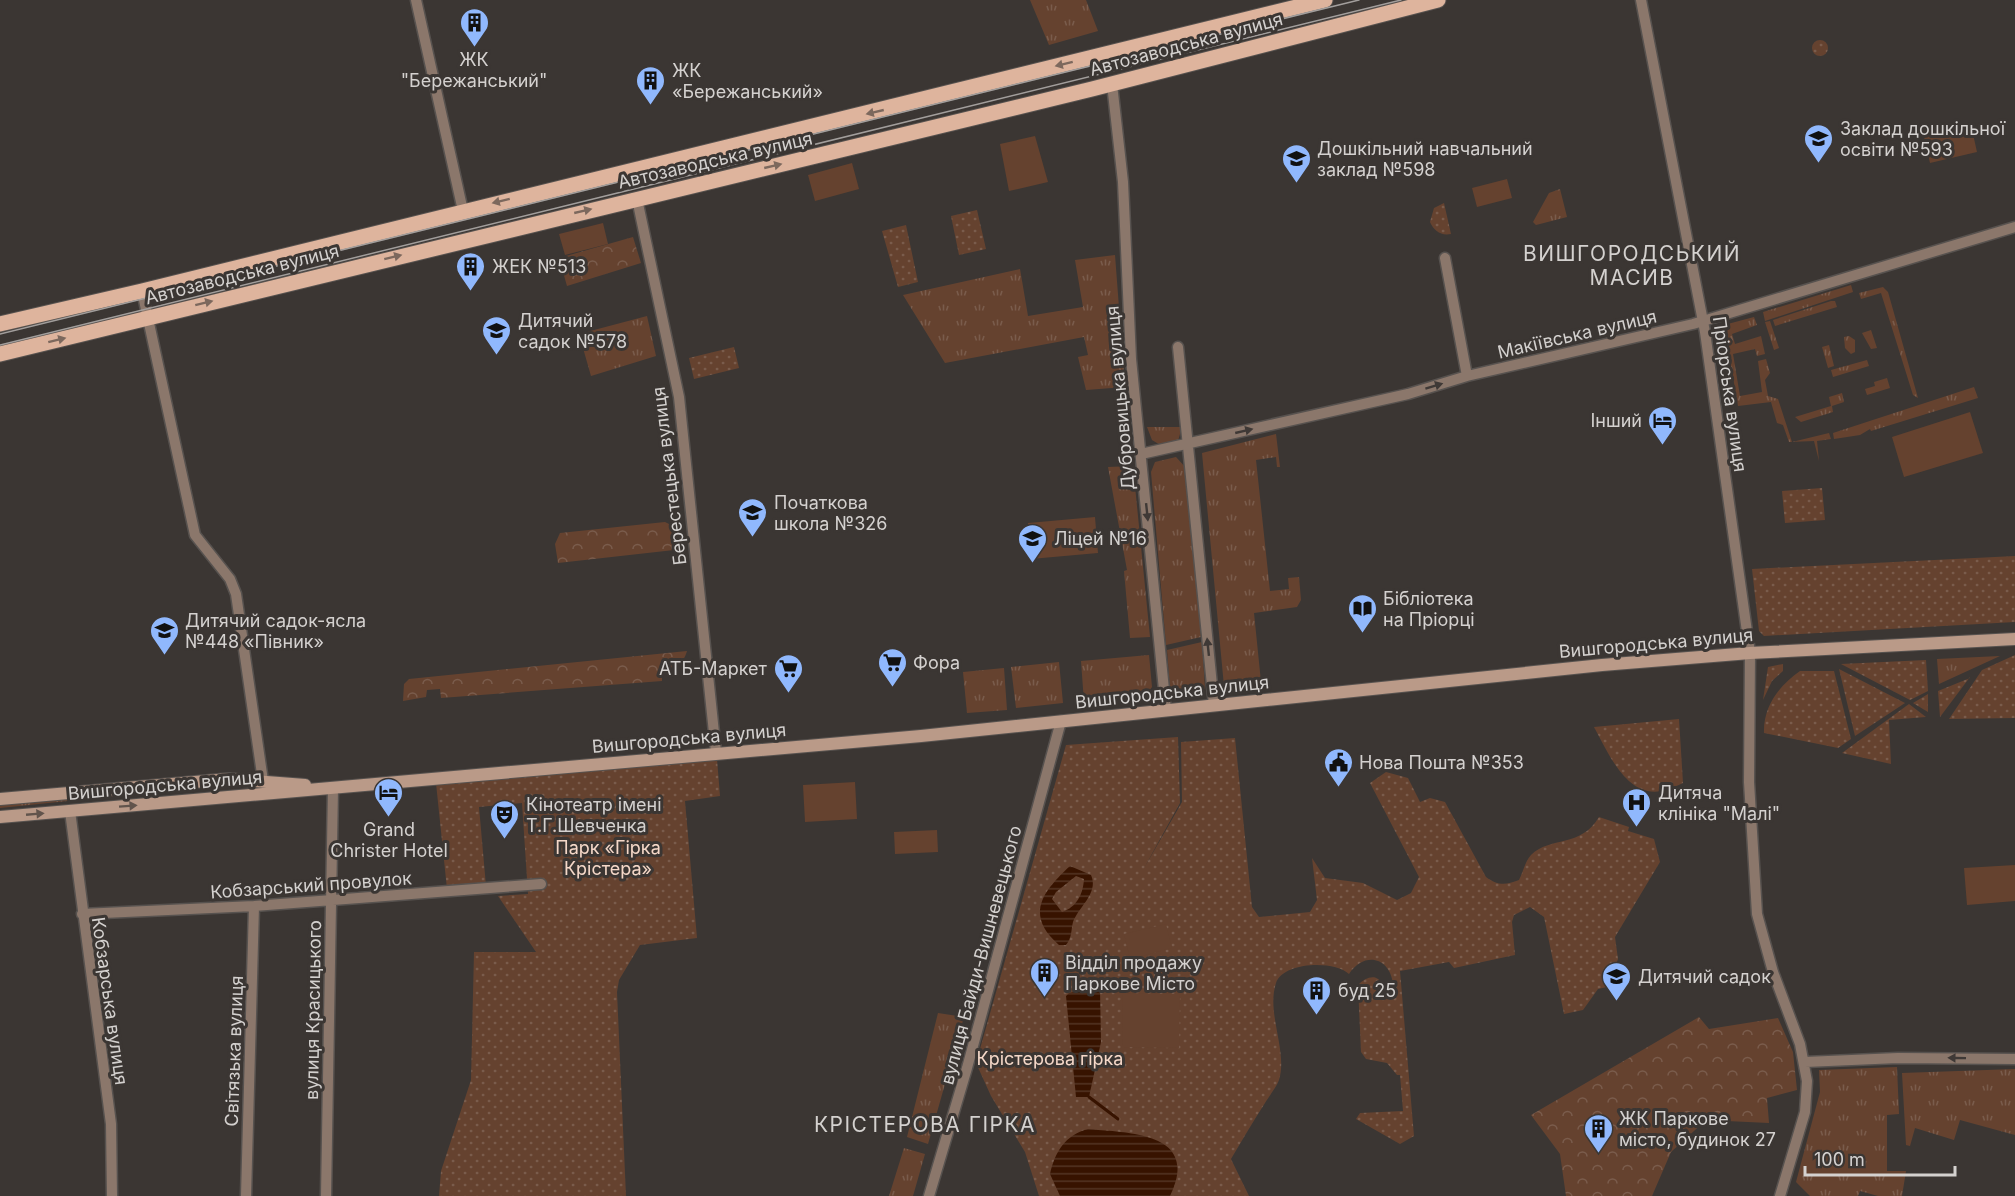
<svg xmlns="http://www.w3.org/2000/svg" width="2015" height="1196" font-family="Inter,sans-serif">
<defs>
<pattern id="grass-tufts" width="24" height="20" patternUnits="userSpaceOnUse" patternTransform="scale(1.5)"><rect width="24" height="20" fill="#65422f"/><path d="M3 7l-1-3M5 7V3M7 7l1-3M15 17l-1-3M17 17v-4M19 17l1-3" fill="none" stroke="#7a5c4c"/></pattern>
<pattern id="forest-crowns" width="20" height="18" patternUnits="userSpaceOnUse" patternTransform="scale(1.5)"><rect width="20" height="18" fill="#65422f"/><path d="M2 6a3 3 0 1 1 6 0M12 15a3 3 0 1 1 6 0" fill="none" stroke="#7a5c4c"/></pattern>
<pattern id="park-dots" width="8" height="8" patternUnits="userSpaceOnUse" patternTransform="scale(1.5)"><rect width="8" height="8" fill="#65422f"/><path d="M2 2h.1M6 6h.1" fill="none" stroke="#7a5c4c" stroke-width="1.8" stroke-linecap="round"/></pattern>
<pattern id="water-rules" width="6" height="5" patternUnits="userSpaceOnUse" patternTransform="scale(1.5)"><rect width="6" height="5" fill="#371300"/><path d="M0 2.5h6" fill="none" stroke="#533424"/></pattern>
</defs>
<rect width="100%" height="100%" fill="#3b3633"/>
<path fill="url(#grass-tufts)" d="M1030,0H1086L1098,31L1049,45Z
M1560,189L1567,217L1536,225L1533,222L1549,193Z
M1115,255L1125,387L1086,390L1078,357L1088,355L1084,337L945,363L903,295L1020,269L1028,316L1083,307L1075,260Z
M1851,285L1853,292L1765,321L1763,312Z
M1883,287L1888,292L1918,398L1913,395L1881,293L1861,299L1859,293Z
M1831,301H1835L1837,307L1775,326L1773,320Z
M647,316L656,356L591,376L579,334Z
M1754,317L1757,325L1732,334L1735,344L1761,336L1765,354L1757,356L1755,349L1733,354L1740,396L1762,392L1758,361L1766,359L1770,373L1765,380L1768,396L1778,399L1792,442L1829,433L1831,439L1817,441L1819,461L1814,441L1789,442L1783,425L1777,423L1771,402L1738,406L1724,325Z
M1770,321L1779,348L1774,350L1765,322Z
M1871,330L1877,348L1871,349L1862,333Z
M1849,336L1855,340V352L1851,354L1845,348L1844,337Z
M1829,345L1834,366L1828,368L1822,347Z
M1867,360L1869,366L1833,377L1831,370Z
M1887,378L1890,388L1867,395L1865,389L1875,386L1874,382Z
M1974,387L1978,398L1871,431L1870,429L1860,435L1834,439L1833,433Z
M1842,393L1844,402L1832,406L1833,412L1801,422L1795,417L1831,406L1829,397Z
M1147,427H1182L1178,441L1162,446L1152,440Z
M1276,434L1280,467H1277L1276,457L1256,460L1270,591L1289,589L1288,578L1299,577L1301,600L1297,607L1254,613L1261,682L1224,686L1202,453Z
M1176,457L1186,468L1201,637L1166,645L1151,472L1155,462Z
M1133,466L1150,637L1130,638L1124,571L1127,570L1108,467Z
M1202,642L1205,689L1174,693L1170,688L1167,650Z
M1149,655L1152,687L1146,695L1084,702L1081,661Z
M2000,656L1939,684L1937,659Z
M1059,662L1063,703L1016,708L1011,667Z
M1004,668L1007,710L967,713L963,672Z
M232,784L0,808V803Z
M938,1013L964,1017L928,1144L907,1137Z
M1897,1067L1899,1114L1887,1115V1171H1906L1902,1196H1878L1860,1191L1858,1196H1810L1796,1182L1820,1092L1819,1070Z
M2015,1069V1135L1960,1120L1954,1140L1915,1128L1910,1146L1906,1145L1902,1073Z
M904,1148L925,1154L913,1196H889Z"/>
<path fill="url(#forest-crowns)" d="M633,237L641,263L567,286L559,258Z
M665,522L675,527L674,550L558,563L555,544L560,533Z
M687,651C683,665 675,667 662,670V681L441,698L440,689L427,690L426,697L403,701L404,684L409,679Z
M1699,1017L1709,1029L1778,1018L1793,1052L1797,1090L1767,1098L1769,1123L1706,1120L1671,1152L1652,1196H1566L1560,1154L1531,1115Z"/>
<path fill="url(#park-dots)" d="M1812 48a8 8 0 1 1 16 0a8 8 0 1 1-16 0Z
M1444,203L1451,234C1441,236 1434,231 1430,222L1434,208Z
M977,210L986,249L959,255L951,216Z
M906,225L918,282L898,287L882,231Z
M734,347L739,368L694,379L689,358Z
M1822,488L1825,520L1785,523L1782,491Z
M2015,556V622L1764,636L1759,631L1752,569Z
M2015,655V718L1949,719L1982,670Z
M1926,660L1928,691L1910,700L1841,664Z
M1783,664V671L1772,681L1763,700L1768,667Z
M1839,669L1905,703L1855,736Z
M1800,671H1834L1851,739L1838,748L1764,733C1763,706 1780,685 1800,671Z
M1970,678V677L1940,717L1938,691Z
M1928,694V712L1913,703Z
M1909,704L1926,717L1889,720L1891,764L1842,753Z
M1679,719L1683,783C1676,786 1668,790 1661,791C1626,798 1607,750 1594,727Z
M1178,737L1180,803L1143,870L1182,802L1181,742L1235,738L1252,907L1259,917L1310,912L1317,900L1312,858L1325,878L1363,883L1397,900L1411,893L1419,877L1370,783L1386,772L1408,778L1420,802L1430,798L1445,802L1486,877C1498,886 1506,885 1519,880C1523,873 1525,861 1531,855C1550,836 1581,848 1599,817L1629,827L1628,831L1654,839L1660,862L1615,937L1618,959L1614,970L1606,973L1607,987L1598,989L1583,1010L1564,1014L1544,917L1530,907L1514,915L1512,922L1515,955L1454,968L1449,962L1400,971L1414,1136L1400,1144L1356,1119L1360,1113L1403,1111L1400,1075H1397L1387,1063L1366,1059L1361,1052L1358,985C1367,976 1378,973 1383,986L1393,984C1390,957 1364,951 1349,974C1334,960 1283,962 1276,983C1266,1013 1288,1051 1279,1080C1276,1088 1269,1096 1265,1103C1253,1122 1242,1140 1231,1159L1249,1196H1039L1025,1152L991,1096L976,1063L1066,745Z
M717,759L720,796L685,801L697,938L640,945L619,980L617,992L626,1196H439L441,1171L471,1080L474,952H536L498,896L528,894L522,803L479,807L486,886L447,889L436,783Z"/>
<path fill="#65422f" d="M1971,125L1977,152L1930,163L1924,137Z
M1035,136L1048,182L1009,191L1000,144Z
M852,163L859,189L815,201L808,175Z
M1507,179L1512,198L1477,207L1472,188Z
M603,223L608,244L565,255L559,234Z
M1970,412L1983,453L1904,477L1892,437Z
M1095,517L1098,553L1031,559L1028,523Z
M855,782L857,819L805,822L803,785Z
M937,830L938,852L895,854L894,832Z
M2015,865V901L1967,905L1964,868Z
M1166,924L1172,948L1130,959L1124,934Z
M1123,993L1180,994L1179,1048L1122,1047Z"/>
<path fill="url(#water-rules)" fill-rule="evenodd" d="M1070,866L1091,875C1099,893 1079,906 1073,922C1071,930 1072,938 1066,945H1059C1024,915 1043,891 1070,866ZM1076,876L1084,879C1083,894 1077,907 1062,912L1052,899L1056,892Z
M1100,988L1101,1042L1089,1097H1076L1066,996L1069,993Z
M1088,1129C1129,1133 1201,1132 1170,1196H1060L1050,1174C1055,1152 1065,1135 1088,1129Z"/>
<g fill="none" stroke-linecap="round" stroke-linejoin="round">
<path stroke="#371300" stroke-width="3" d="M1089,1097L1118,1119"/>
<defs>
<path id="minor" d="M416,0L463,211
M1641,0L1705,332L1750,653L1749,782L1757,914L1773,972L1800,1044L1807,1081L1805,1112L1780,1196
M1112,84L1123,182L1131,359L1166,710
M637,199L679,397L716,752
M1445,258L1467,376
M142,291L195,535L230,579L236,594L263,781
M1178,347L1214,705
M1141,454L1408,394L1467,376L1693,324L2015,227
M70,811L111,1124L112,1196
M82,914L254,906L541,884
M1805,1062L1898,1058L2015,1059
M246,1196L254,906
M326,1196L333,788
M929,1196L967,1068L1061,721"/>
<path id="secondary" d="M0,799L229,779L305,785
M0,817L921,736L1602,665L1750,653L2015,639"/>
<path id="primary" d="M0,324L142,291L1325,0
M0,354L1092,89L1438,0"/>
</defs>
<use href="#minor" stroke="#57524f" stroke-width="13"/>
<use href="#secondary" stroke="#57524f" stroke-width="14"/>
<use href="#primary" stroke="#57524f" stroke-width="17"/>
<use href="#minor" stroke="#8b776b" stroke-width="10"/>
<use href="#secondary" stroke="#ba9a88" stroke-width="12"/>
<use href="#primary" stroke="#deb49d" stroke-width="15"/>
<path stroke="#a29e9c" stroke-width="1.5" d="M0,334L1359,0
M0,345L1401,0"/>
</g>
<defs><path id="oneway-solid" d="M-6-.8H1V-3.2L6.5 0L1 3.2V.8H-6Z" transform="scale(1.5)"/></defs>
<g fill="#7c685d">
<use href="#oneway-solid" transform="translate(1064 64) rotate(166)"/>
<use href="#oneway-solid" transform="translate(875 112) rotate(167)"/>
<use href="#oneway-solid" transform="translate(773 166) rotate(-13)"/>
<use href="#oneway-solid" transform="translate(501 201) rotate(166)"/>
<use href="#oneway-solid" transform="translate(583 211) rotate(-13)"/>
<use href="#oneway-solid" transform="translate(393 257) rotate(-14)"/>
<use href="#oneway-solid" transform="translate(204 303) rotate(-14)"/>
<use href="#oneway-solid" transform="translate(57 340) rotate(-14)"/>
</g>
<g fill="#3f3936">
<use href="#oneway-solid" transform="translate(1434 386) rotate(-17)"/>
<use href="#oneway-solid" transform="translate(1244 431) rotate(-13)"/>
<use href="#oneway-solid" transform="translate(1147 512) rotate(84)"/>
<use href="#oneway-solid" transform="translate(1208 647) rotate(-96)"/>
<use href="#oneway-solid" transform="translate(1957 1058) rotate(-179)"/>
</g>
<g fill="#61544c">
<use href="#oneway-solid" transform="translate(128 806) rotate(-4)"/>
<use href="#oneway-solid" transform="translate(35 814) rotate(-5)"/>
</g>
<defs>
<symbol id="building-pin" viewBox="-11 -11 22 30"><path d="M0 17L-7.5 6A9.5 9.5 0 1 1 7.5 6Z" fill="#90b8fd" stroke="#3b3633"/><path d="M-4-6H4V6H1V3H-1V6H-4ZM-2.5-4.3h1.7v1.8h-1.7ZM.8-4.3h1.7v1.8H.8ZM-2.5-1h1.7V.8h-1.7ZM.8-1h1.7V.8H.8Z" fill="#111"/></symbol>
<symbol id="school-pin" viewBox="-11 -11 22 30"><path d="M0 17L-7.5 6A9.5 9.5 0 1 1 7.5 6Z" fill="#90b8fd" stroke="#3b3633"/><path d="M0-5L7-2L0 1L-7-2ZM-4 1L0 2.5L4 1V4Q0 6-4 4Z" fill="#111"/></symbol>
<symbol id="hotel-pin" viewBox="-11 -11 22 30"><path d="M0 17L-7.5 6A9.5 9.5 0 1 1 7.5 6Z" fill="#90b8fd" stroke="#3b3633"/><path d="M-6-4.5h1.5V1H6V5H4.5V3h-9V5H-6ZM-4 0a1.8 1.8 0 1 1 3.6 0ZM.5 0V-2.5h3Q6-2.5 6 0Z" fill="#111"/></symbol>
<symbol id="library-pin" viewBox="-11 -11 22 30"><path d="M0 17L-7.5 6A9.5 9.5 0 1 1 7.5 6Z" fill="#90b8fd" stroke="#3b3633"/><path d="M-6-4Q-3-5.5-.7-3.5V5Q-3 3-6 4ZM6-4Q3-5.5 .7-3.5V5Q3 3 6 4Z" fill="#111"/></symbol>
<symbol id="supermarket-pin" viewBox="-11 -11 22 30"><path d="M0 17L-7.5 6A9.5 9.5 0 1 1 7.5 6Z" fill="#90b8fd" stroke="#3b3633"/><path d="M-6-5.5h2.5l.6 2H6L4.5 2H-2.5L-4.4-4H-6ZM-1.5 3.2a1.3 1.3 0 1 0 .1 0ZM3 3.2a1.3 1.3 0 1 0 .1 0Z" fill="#111"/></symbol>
<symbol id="civic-pin" viewBox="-11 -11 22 30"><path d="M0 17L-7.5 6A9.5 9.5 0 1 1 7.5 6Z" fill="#90b8fd" stroke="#3b3633"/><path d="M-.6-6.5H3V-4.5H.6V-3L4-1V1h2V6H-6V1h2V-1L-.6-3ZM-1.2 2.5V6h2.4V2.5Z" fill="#111"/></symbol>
<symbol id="hospital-pin" viewBox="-11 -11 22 30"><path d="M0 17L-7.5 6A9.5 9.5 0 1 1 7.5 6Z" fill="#90b8fd" stroke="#3b3633"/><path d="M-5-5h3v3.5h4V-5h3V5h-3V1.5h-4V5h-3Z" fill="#111"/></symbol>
<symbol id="theatre-pin" viewBox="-11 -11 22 30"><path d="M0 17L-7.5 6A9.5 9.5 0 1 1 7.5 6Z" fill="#90b8fd" stroke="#3b3633"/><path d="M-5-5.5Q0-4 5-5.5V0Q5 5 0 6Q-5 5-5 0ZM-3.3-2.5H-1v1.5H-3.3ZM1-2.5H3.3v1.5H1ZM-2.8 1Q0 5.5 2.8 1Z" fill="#111"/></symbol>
</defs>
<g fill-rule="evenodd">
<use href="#building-pin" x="458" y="6" width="33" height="45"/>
<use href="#building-pin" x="634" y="64" width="33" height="45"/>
<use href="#school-pin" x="1802" y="122" width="33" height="45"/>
<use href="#school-pin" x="1280" y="142" width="33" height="45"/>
<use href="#building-pin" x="454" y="250" width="33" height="45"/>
<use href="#school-pin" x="480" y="314" width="33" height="45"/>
<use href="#hotel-pin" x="1646" y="404" width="33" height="45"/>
<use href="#school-pin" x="736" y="496" width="33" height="45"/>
<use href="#school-pin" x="1016" y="522" width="33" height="45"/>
<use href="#library-pin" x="1346" y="592" width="33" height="45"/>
<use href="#school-pin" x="148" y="614" width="33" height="45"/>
<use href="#supermarket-pin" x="876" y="646" width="33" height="45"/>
<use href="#supermarket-pin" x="772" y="652" width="33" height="45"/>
<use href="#civic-pin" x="1322" y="746" width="33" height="45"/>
<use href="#hotel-pin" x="372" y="776" width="33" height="45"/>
<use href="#hospital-pin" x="1620" y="786" width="33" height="45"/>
<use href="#theatre-pin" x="488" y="798" width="33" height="45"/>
<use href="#building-pin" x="1028" y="956" width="33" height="45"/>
<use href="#school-pin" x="1600" y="960" width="33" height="45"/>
<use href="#building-pin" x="1300" y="974" width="33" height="45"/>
<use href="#building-pin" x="1582" y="1112" width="33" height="45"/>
</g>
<g text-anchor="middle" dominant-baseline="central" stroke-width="6" stroke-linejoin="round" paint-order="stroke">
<g font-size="18" fill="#d4d1cf" stroke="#3b3633">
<text transform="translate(1186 44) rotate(-15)">Автозаводська вулиця</text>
<text transform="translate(715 160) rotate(-13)">Автозаводська вулиця</text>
<text transform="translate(242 274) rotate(-14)">Автозаводська вулиця</text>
<text transform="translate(1577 334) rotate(-13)">Макіївська вулиця</text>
<text transform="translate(1730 394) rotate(82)">Пріорська вулиця</text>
<text transform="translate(1120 398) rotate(-95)">Дубровицька вулиця</text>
<text transform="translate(669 476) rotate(-97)">Берестецька вулиця</text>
<text transform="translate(1656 643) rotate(-5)">Вишгородська вулиця</text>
<text transform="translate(1172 692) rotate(-6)">Вишгородська вулиця</text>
<text transform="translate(689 738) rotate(-5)">Вишгородська вулиця</text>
<text transform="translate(165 785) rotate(-5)">Вишгородська вулиця</text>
<text transform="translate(311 885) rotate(-4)">Кобзарський провулок</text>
<text transform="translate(981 955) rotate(-75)">вулиця Байди-Вишневецького</text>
<text transform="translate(110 1001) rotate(82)">Кобзарська вулиця</text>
<text transform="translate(313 1010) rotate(-89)">вулиця Красицького</text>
<text transform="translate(234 1051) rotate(-88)">Світязька вулиця</text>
</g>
<g font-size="18" fill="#d4d1cf" stroke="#3b3633" text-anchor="start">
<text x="474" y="59" text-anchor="middle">ЖК<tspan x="474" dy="21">"Бережанський"</tspan></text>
<text x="672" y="70">ЖК<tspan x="672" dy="21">«Бережанський»</tspan></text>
<text x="1840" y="128">Заклад дошкільної<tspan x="1840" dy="21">освіти №593</tspan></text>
<text x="1317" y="148">Дошкільний навчальний<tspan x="1317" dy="21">заклад №598</tspan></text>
<text x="492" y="266">ЖЕК №513</text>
<text x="518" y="320">Дитячий<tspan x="518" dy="21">садок №578</tspan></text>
<text x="1642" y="420" text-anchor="end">Інший</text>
<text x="774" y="502">Початкова<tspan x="774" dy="21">школа №326</tspan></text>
<text x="1054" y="538">Ліцей №16</text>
<text x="1383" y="598">Бібліотека<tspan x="1383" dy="21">на Пріорці</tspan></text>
<text x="185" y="620">Дитячий садок-ясла<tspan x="185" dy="21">№448 «Півник»</tspan></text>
<text x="913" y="662">Фора</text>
<text x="767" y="668" text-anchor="end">АТБ-Маркет</text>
<text x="1359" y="762">Нова Пошта №353</text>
<text x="1658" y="792">Дитяча<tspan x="1658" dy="21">клініка "Малі"</tspan></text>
<text x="526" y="804">Кінотеатр імені<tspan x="526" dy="21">Т.Г.Шевченка</tspan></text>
<text x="389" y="829" text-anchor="middle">Grand<tspan x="389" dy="21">Christer Hotel</tspan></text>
<text x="1065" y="962">Відділ продажу<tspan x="1065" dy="21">Паркове Місто</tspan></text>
<text x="1638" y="976">Дитячий садок</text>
<text x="1338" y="990">буд 25</text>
<text x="1619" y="1118">ЖК Паркове<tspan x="1619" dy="21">місто, будинок 27</tspan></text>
</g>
<g font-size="18" fill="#f5d8c8" stroke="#3b3633">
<text x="608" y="847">Парк «Гірка<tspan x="608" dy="21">Крістера»</tspan></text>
<text x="1050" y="1058">Крістерова гірка</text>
</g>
<g font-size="21" letter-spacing="1.5" fill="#d4d1cf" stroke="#3b3633">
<text x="1632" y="253">ВИШГОРОДСЬКИЙ<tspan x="1632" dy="24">МАСИВ</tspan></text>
<text x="925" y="1124">КРІСТЕРОВА ГІРКА</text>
</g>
</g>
<path d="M1805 1166v9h150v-9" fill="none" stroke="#d4d1cf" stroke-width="3"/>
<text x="1814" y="1166" font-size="18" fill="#d4d1cf" stroke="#3b3633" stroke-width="4.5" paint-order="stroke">100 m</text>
</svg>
